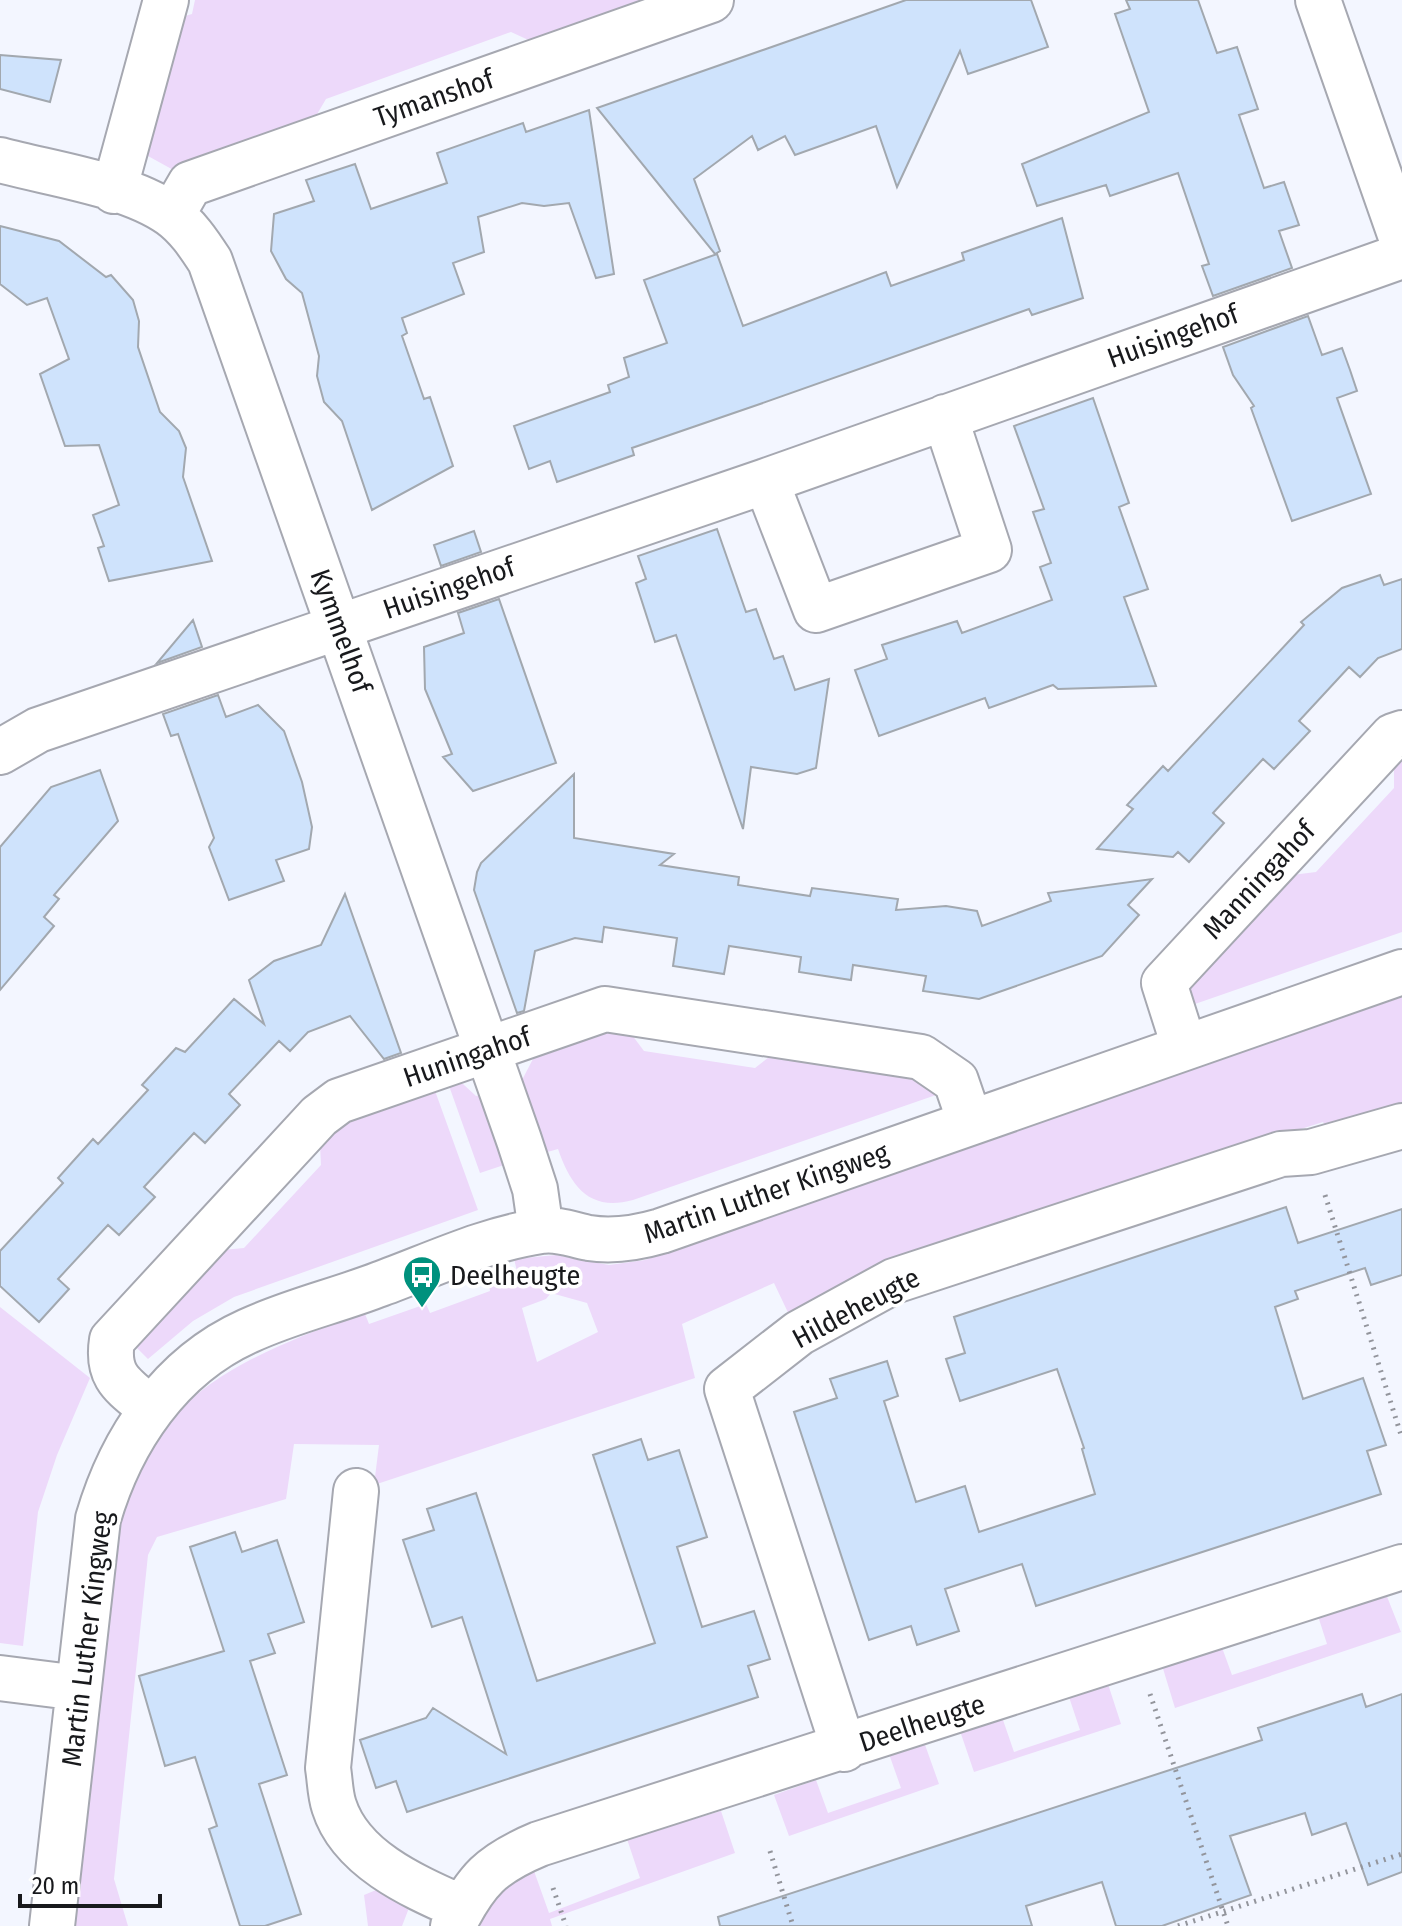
<svg xmlns="http://www.w3.org/2000/svg" width="1402" height="1926" font-family="'Fira Sans Condensed',sans-serif">
<rect width="100%" height="100%" fill="#f3f6ff"/>
<path fill="#edd9fa" fill-rule="evenodd" d="M195,0H652L535,43L511,32L326,99L313,121L177,172L148,156L140,146L178,18L192,14Z
M1402,757V932L1195,1004L1190,991L1194,981L1292,875L1316,872L1394,788V768Z
M1402,997V1105L1327,1128L1323,1122L1197,1162L793,1323L774,1283L682,1324L695,1378L374,1485L379,1445L294,1444L286,1499L157,1537L148,1555L114,1879L128,1926H73L116,1532C157,1389 231,1365 357,1314H365L369,1324L426,1304L430,1313L490,1291L488,1282L517,1271L514,1259L556,1255L609,1265L645,1260ZM551,1293L587,1303L598,1332L537,1362L522,1308L546,1299Z
M604,1029L629,1031L644,1051L755,1068L773,1054L920,1075L936,1095L633,1200C589,1212 571,1186 558,1149L544,1153L521,1082L534,1057Z
M448,1083L463,1084L476,1096L480,1095L504,1165L480,1173Z
M434,1088L478,1210L234,1297L193,1321L148,1359L133,1344L222,1250L244,1248L321,1165L320,1145L344,1121Z
M0,1307L90,1378L57,1455L38,1512L23,1646L0,1643Z
M1386,1594L1401,1632L1175,1708L1161,1662L1220,1642L1232,1675L1327,1644L1318,1616Z
M1108,1684L1121,1724L974,1772L960,1731L1002,1717L1014,1752L1080,1730L1069,1697Z
M924,1742L939,1784L789,1836L774,1795L816,1780L828,1813L901,1788L889,1754Z
M721,1811L735,1853L550,1919L552,1926H480C495,1894 502,1886 534,1871L549,1913L640,1878L627,1839Z
M381,1888L409,1908L402,1926H368L364,1895Z"/>
<path fill="#cfe3fc" stroke="#a2a8af" stroke-width="2" d="M906,0H1031L1048,47L968,74L960,51L897,187L876,126L795,155L785,136L758,150L752,136L694,179L720,251L715,254L597,108Z
M1126,0H1198L1217,53L1237,47L1258,109L1239,115L1264,188L1284,182L1299,225L1279,231L1292,268L1213,296L1202,266L1209,264L1178,173L1110,196L1106,185L1037,206L1022,164L1149,112L1115,14L1130,9Z
M0,55L61,60L50,102L0,89Z
M589,110L614,274L596,278L569,203L544,206L522,203L478,217L484,252L453,263L464,294L402,318L407,333L402,336L424,399L430,397L453,466L372,510L342,421L324,402L317,376L319,356L302,293L286,279L271,251L274,214L314,201L306,180L355,164L371,209L447,183L437,153L523,123L526,132Z
M1062,218L1083,298L1032,315L1029,309L760,404L632,448L634,455L557,482L550,461L529,469L514,426L610,392L608,385L629,377L624,358L667,343L644,280L717,254L743,326L886,272L891,286L964,260L962,253Z
M0,226L59,241L106,277L111,275L133,300L139,321L138,347L160,412L179,431L186,448L183,477L212,561L109,581L98,548L104,546L93,515L119,505L99,445L65,446L40,374L69,359L47,298L27,305L0,284Z
M1308,316L1322,355L1342,348L1350,370L1357,391L1337,398L1371,494L1292,521L1251,408L1254,406L1233,375L1223,347Z
M1093,398L1129,503L1119,507L1148,589L1124,597L1156,686L1058,689L1053,685L989,708L985,698L879,736L855,670L887,659L882,645L957,621L962,633L1052,600L1040,567L1051,563L1033,512L1044,509L1014,426Z
M717,529L746,612L756,609L774,659L783,656L795,690L829,679L816,768L797,774L751,767L743,829L676,635L655,642L636,583L646,579L638,556Z
M474,531L481,552L441,566L434,545Z
M1380,575L1384,585L1402,579V649L1378,658L1360,677L1349,667L1299,721L1310,731L1274,769L1263,759L1213,813L1224,823L1189,862L1178,852L1173,857L1097,849L1133,809L1127,805L1163,766L1168,771L1304,625L1301,622L1342,588Z
M499,599L556,763L473,791L443,757L452,754L425,689L424,647L464,633L458,613Z
M193,620L202,647L157,663Z
M218,695L226,717L258,705L284,731L302,782L312,827L309,849L276,860L284,881L229,900L209,847L214,838L178,734L171,736L163,714Z
M100,770L118,821L54,895L59,899L44,917L54,926L0,990V847L51,787Z
M574,774V838L674,854L660,865L739,877L738,885L810,896L812,888L898,899L896,910L946,906L977,911L982,926L1051,901L1048,893L1152,879L1128,905L1139,915L1102,956L979,999L923,991L926,976L853,965L851,980L799,972L801,957L729,946L724,974L673,966L677,938L604,927L602,942L575,938L535,951L524,1011L517,1013L474,890L477,872L481,863Z
M345,894L401,1053L384,1059L350,1016L308,1032L290,1051L279,1041L229,1094L240,1105L205,1143L194,1133L144,1187L155,1197L119,1235L108,1225L58,1279L69,1289L39,1322L0,1286V1251L63,1183L58,1178L93,1139L98,1144L148,1090L142,1085L176,1048L185,1052L234,999L264,1024L249,980L274,961L321,945Z
M1286,1207L1298,1243L1402,1209V1275L1371,1285L1365,1268L1295,1291L1298,1299L1275,1307L1303,1399L1363,1378L1386,1445L1367,1451L1381,1494L1036,1606L1022,1564L945,1589L959,1631L917,1645L911,1626L869,1640L794,1412L837,1398L830,1379L887,1361L898,1396L884,1401L916,1502L965,1486L979,1532L1095,1494L1082,1449L1084,1448L1057,1369L960,1401L946,1359L965,1353L954,1317Z
M641,1439L648,1460L679,1450L707,1537L677,1547L702,1627L754,1611L770,1659L748,1666L758,1697L407,1812L396,1781L376,1788L360,1740L426,1718L433,1708L506,1754L462,1617L432,1627L403,1540L434,1530L427,1509L476,1493L537,1681L655,1643L593,1455Z
M235,1532L242,1552L277,1540L304,1622L268,1634L275,1653L250,1661L287,1775L259,1784L301,1914L265,1926H240L209,1829L217,1826L195,1757L165,1766L139,1676L224,1651L190,1547Z
M1362,1694L1366,1707L1402,1694V1872L1368,1885L1346,1823L1312,1835L1305,1813L1230,1836L1251,1895L1162,1926H1116L1102,1882L1026,1906L1032,1926H720L718,1917L1262,1740L1258,1728Z"/>
<g fill="none" stroke-linecap="round" stroke-linejoin="round">
<defs>
<path id="minor" d="M1318,0L1402,240
M0,160C52,174 127,184 170,214C187,226 199,244 210,261L519,1140L535,1189L541,1231
M114,191L166,0
M172,215L190,184L711,0
M766,481L816,610L989,550L945,417
M0,752L38,730L766,481L1402,256
M1184,1046L1164,983L1393,736L1402,733
M151,1409C124,1386 106,1378 112,1340L319,1116L339,1101L605,1009L921,1057L956,1081L970,1122
M356,1491L328,1768C330,1780 330,1794 334,1806C351,1860 415,1887 462,1908
M0,1678L79,1688
M844,1749L727,1389L799,1333L894,1281L1281,1154L1311,1152L1402,1126
M52,1926L98,1519C121,1440 170,1366 248,1331C291,1311 336,1301 380,1284C432,1265 486,1239 541,1231C558,1228 573,1235 589,1238C614,1242 637,1238 661,1231L1402,972
M453,1926C476,1880 491,1864 539,1844L1402,1567"/>
</defs>
<use href="#minor" stroke="#a6a8b1" stroke-width="48"/>
<path stroke="#93959c" stroke-width="5" stroke-dasharray="2 6" stroke-linecap="butt" d="M1325,1195L1402,1438
M1150,1694L1228,1926
M770,1851L793,1926
M553,1888L566,1926
M1178,1926L1402,1854"/>
<use href="#minor" stroke="#fff" stroke-width="44"/>
</g>
<defs>
<symbol id="bus-pin" viewBox="-11 -11 22 30"><path d="M0 17L-7.5 6A9.5 9.5 0 1 1 7.5 6Z" fill="#00917d" stroke="#fff"/><path d="M-5-6H5V4H4V6H2V4H-2V6H-4V4H-5ZM-3.5-4V0h7V-4ZM-3.5 1.2v1.5H-2V1.2ZM2 1.2v1.5H3.5V1.2Z" fill="#fff"/></symbol>
</defs>
<g fill-rule="evenodd">
<use href="#bus-pin" x="400" y="1253" width="44" height="60"/>
</g>
<g text-anchor="middle" dominant-baseline="central" stroke-width="7" stroke-linejoin="round" paint-order="stroke">
<g font-size="28" fill="#18191c" stroke="#fff">
<text transform="translate(434 98) rotate(-19)">Tymanshof</text>
<text transform="translate(1173 336) rotate(-20)">Huisingehof</text>
<text transform="translate(449 588) rotate(-19)">Huisingehof</text>
<text transform="translate(341 631) rotate(70)">Kymmelhof</text>
<text transform="translate(1259 880) rotate(-47)">Manningahof</text>
<text transform="translate(467 1057) rotate(-19)">Huningahof</text>
<text transform="translate(766 1193) rotate(-19)">Martin Luther Kingweg</text>
<text transform="translate(856 1308) rotate(-28)">Hildeheugte</text>
<text transform="translate(87 1639) rotate(-83)">Martin Luther Kingweg</text>
<text transform="translate(922 1723) rotate(-18)">Deelheugte</text>
</g>
<g font-size="28" fill="#18191c" stroke="#fff" text-anchor="start">
<text x="450" y="1275">Deelheugte</text>
</g>
</g>
<path d="M20 1894v12h140v-12" fill="none" stroke="#18191c" stroke-width="4"/>
<text x="32" y="1894" font-size="24" fill="#18191c" stroke="#ffffff" stroke-width="6" paint-order="stroke">20 m</text>
</svg>
